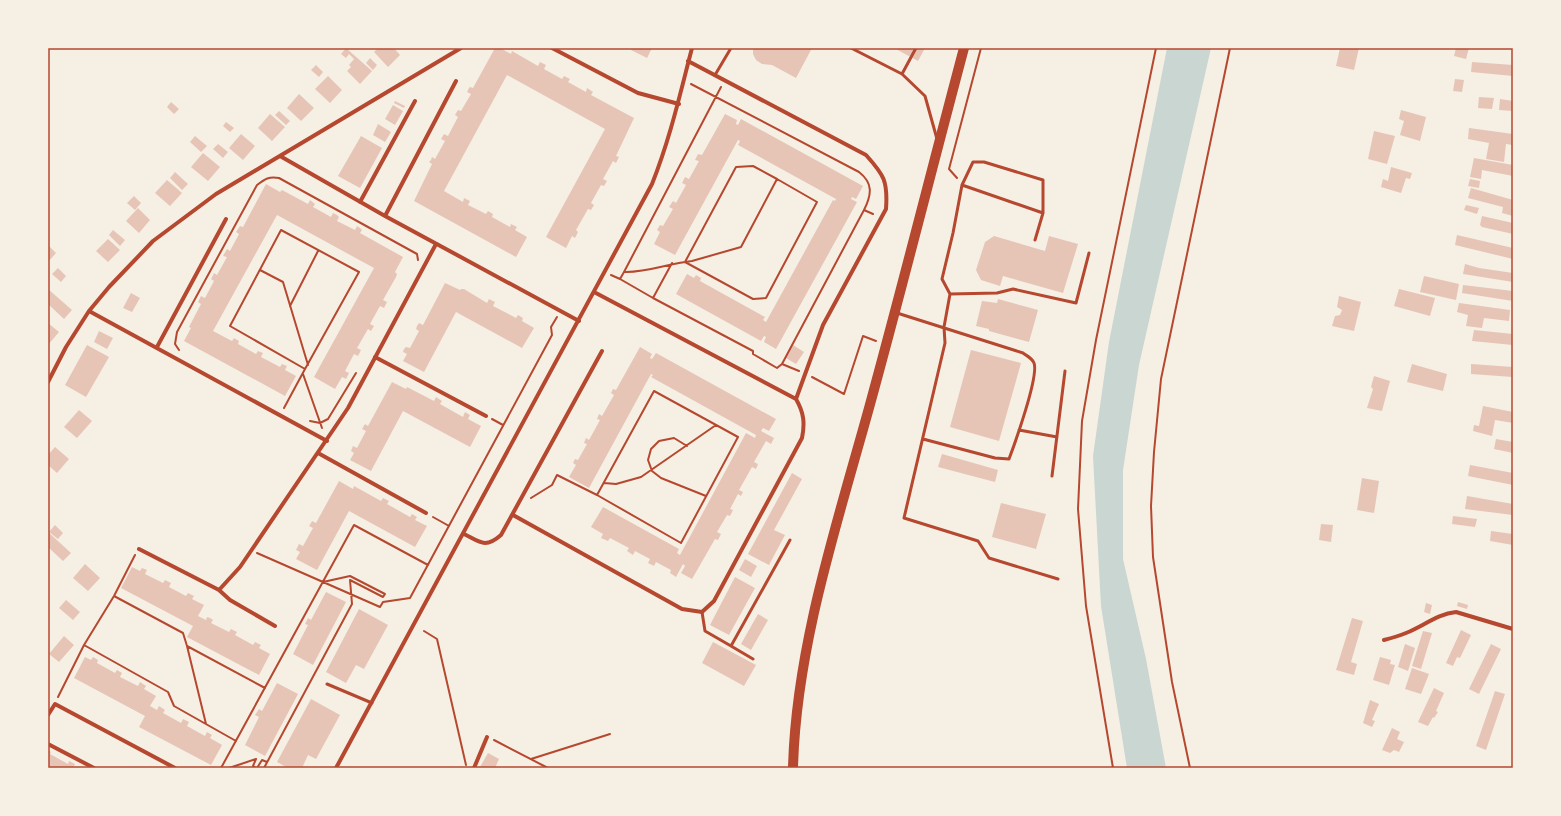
<svg xmlns="http://www.w3.org/2000/svg" width="1561" height="816" font-family="Karla,sans-serif">
<rect width="100%" height="100%" fill="#f6efe4"/>
<path fill="#c9d6d2" d="M1167,48H1211L1139,365L1123,470V559L1146,659L1166,768H1127L1101,606L1093,456L1109,342Z"/>
<path fill="#e6c5b7" d="M346,48L372,71L360,84L347,71L351,67L349,65L354,59L349,54L346,58L341,54Z
M378,48H394L400,55L388,67L374,52Z
M495,48H500L511,54L512,51L538,66L540,62L546,65L544,69L562,79L564,76L570,79L568,82L586,92L587,88L593,92L591,95L634,118L616,156L619,157L616,163L613,161L603,179L607,181L604,186L601,185L591,203L594,205L591,210L588,209L576,230L578,232L575,238L572,236L566,248L546,237L605,129L507,75L444,191L463,202L464,198L470,201L468,205L486,214L488,211L493,214L492,217L510,227L511,224L517,227L515,230L527,237L516,257L414,201L432,164L429,162L431,160L432,157L435,159L445,141L441,139L444,134L448,136L458,117L455,115L458,110L461,111L471,94L467,92L469,88L470,87L473,88Z
M632,48H652L647,58L631,50Z
M753,48H812L796,78L772,65L762,64L756,60L753,54Z
M894,48H925L918,61Z
M1340,48H1359L1354,70L1336,66Z
M1456,48H1469L1466,59L1454,56Z
M370,58L377,65L373,70L366,63Z
M1472,62L1513,65V76L1471,72Z
M316,65L323,72L319,77L311,70Z
M328,76L342,90L330,103L315,89Z
M1455,79L1464,80L1462,92L1453,91Z
M299,94L314,108L301,121L287,108Z
M1479,97L1494,98L1492,109L1478,108Z
M1500,99L1513,101V111L1499,110Z
M395,101L405,106L404,108L394,103Z
M171,102L179,109L174,114L167,107Z
M393,105L403,111L395,125L385,119Z
M1401,110L1426,117L1420,141L1400,135L1404,121L1399,119Z
M279,111L290,121L286,125L275,115Z
M270,114L285,127L272,141L258,128Z
M725,114L737,120L736,124L738,125L741,119L863,186L856,199L852,197L851,199L857,202L776,349L764,342L766,337L764,336L761,341L676,294L687,274L694,278L696,275L701,278L700,281L765,317L763,320L766,322L833,200L835,201L836,199L738,145L740,141L738,140L675,255L654,244L660,232L657,230L660,225L663,226L673,209L669,207L673,201L676,203L686,185L682,183L685,177L689,179L699,161L695,160L698,154L702,155Z
M226,122L234,128L230,132L223,126Z
M378,124L391,132L385,142L373,135Z
M1469,128L1513,134V145L1506,144L1504,162L1486,159L1489,143L1468,139Z
M1374,131L1395,136L1387,164L1368,159Z
M241,134L255,146L243,160L229,148Z
M195,136L207,146L201,152L190,142Z
M361,136L382,148L360,188L338,176Z
M218,144L228,152L223,158L213,149Z
M203,153L220,167L208,181L191,167Z
M1474,158L1513,165V176L1482,170L1481,179L1470,177Z
M1391,167L1412,173L1410,179L1406,178L1401,193L1381,187L1383,179L1388,181Z
M175,172L188,184L182,190L170,178Z
M1470,179L1480,181L1479,188L1468,186Z
M167,180L182,193L170,206L155,193Z
M266,184L280,192L282,190L308,204L310,200L315,204L313,207L331,217L333,213L337,215L339,217L337,221L355,230L357,226L360,228L362,230L360,233L403,257L395,272L397,274L396,277L383,300L387,302L384,308L380,306L370,324L374,326L371,331L368,329L357,348L361,350L358,356L354,354L345,371L349,373L346,379L342,377L335,389L314,377L374,268L277,215L213,331L232,341L234,338L239,341L238,344L256,354L258,351L263,353L261,357L280,367L282,364L287,366L285,370L296,376L285,396L184,341L191,328L189,327L201,304L198,302L201,296L205,298L214,281L211,279L214,273L217,275L227,257L223,256L227,249L230,251L239,234L236,232L240,226L243,227Z
M1471,188L1513,200V216L1502,213L1503,207L1468,198Z
M134,196L141,203L135,210L127,203Z
M1466,205L1479,208L1477,214L1464,210Z
M138,208L150,220L139,233L126,221Z
M1482,216L1513,223V234L1482,227L1480,225Z
M113,230L125,240L120,246L109,235Z
M1457,235L1513,248V259L1455,245Z
M994,236L1045,251L1049,236L1078,244L1063,293L1003,276L1000,286L981,280L976,270L985,242Z
M108,239L120,250L108,262L96,251Z
M48,245L56,253L48,262Z
M1465,264L1479,268L1513,273V282L1463,274Z
M58,268L66,276L61,282L52,274Z
M1424,276L1459,284L1456,300L1420,292Z
M445,283L460,290L461,289H464L487,303L489,299L495,302L493,306L516,318L518,315L523,318L522,321L534,328L522,348L456,312L424,372L403,361L407,354L403,352L404,349L406,347L410,348L419,331L416,329L417,326L419,323L423,325Z
M1463,285L1513,291V301L1462,293Z
M48,289L72,310L64,319L48,304Z
M1399,289L1435,298L1430,316L1394,306Z
M131,293L140,298L132,312L123,308Z
M1339,296L1361,302L1354,331L1332,326L1335,316L1340,315L1342,310L1337,307Z
M998,299L1038,310L1029,342L989,331V329L976,326L982,301L997,303Z
M1459,303L1510,310L1509,321L1484,318L1482,328L1466,326L1468,315L1457,312Z
M48,323L59,332L48,345Z
M1474,330L1513,334V345L1472,341Z
M99,331L113,338L107,349L94,342Z
M87,345L109,357L86,397L65,385Z
M793,345L804,352L796,364L786,358Z
M640,347L652,354L650,358L652,359L656,353L776,419L769,431L763,428L761,431L774,438L771,444L766,441L754,462L758,464L756,469L752,467L739,490L743,492L741,496L738,494L730,509L733,510L730,516L727,515L717,532L721,534L718,540L715,539L692,579L681,573L685,566L683,564L676,577L670,573L671,570L656,562L654,566L648,563L650,559L635,551L633,555L627,551L629,548L610,538L608,541L601,538L603,534L591,527L603,507L679,549L677,553L680,555L746,433L755,438L756,435L651,377L653,375L651,374L589,488L569,477L576,465L573,463L575,459L578,460L587,444L584,443L586,438L589,440L600,420L597,419L599,414L602,416L614,395L611,393L613,389L616,390Z
M971,350L1021,363L999,441L950,427Z
M1412,364L1447,374L1443,391L1407,382Z
M1471,364L1513,367V377L1471,374Z
M1374,376L1390,381L1382,411L1367,408L1373,389L1371,387Z
M392,382L406,389L407,387L434,401L436,397L442,401L440,404L463,417L465,412L470,415L468,419L481,426L470,447L403,411L371,471L350,460L354,453L351,451L353,446L357,448L366,431L362,429L365,424L368,426Z
M1483,406L1513,412V423L1495,420L1492,436L1473,431L1474,425L1479,426Z
M79,410L92,421L77,438L64,427Z
M1496,439L1513,442V453L1494,449Z
M55,447L69,459L57,473L48,465V455Z
M942,454L998,470L995,482L938,467Z
M1470,465L1513,473V485L1468,476Z
M792,473L802,479L774,530L785,535L769,565L748,554Z
M1362,478L1379,481L1374,513L1357,510Z
M339,481L353,489L354,486L381,501L383,498L389,501L387,504L410,517L412,514L417,517L415,520L427,526L415,547L349,511L317,570L296,559L300,552L296,550L299,544L303,546L313,528L309,526L311,523L312,521L316,523Z
M1467,496L1513,504V515L1465,509Z
M1001,503L1046,514L1036,549L992,537Z
M1453,516L1477,519L1475,527L1452,524Z
M1321,524L1333,525L1331,542L1319,540Z
M55,525L63,533L58,539L49,532Z
M1491,531L1513,534V545L1490,541Z
M48,532L71,553L63,561L48,547Z
M745,559L757,566L751,577L739,570Z
M85,564L100,578L88,591L73,578Z
M132,567L140,571L142,568L147,570L145,574L163,583L165,580L171,583L169,587L186,596L188,593L194,596L192,599L204,605L198,616L206,620L207,617L210,618L213,620L211,623L229,632L231,629L237,632L235,635L253,645L255,642L261,645L259,648L270,654L259,675L187,637L193,626L121,588Z
M735,577L755,588L729,635L710,625Z
M326,592L346,602L313,665L293,654L308,625L305,624L308,618L311,620Z
M66,600L80,612L73,620L59,608Z
M1458,602L1468,605L1467,609L1457,606Z
M1426,603L1432,605L1430,614L1424,612Z
M359,609L388,625L364,669L356,665L346,683L326,672Z
M758,614L768,620L751,650L741,644Z
M1352,618L1363,621L1351,662L1357,664L1354,675L1336,670Z
M1461,630L1471,635L1460,658L1457,657L1453,666L1446,663Z
M1423,631L1432,633L1421,669L1412,666Z
M64,636L74,645L59,662L49,654Z
M713,642L756,665L744,686L702,663Z
M1405,644L1415,648L1408,671L1398,667Z
M1491,644L1501,649L1479,694L1469,689Z
M85,657L91,660L93,657L98,660L97,663L115,673L117,670L122,673L120,677L138,686L140,682L146,686L144,689L156,696L150,706L157,710L159,706L165,710L163,713L181,723L183,719L189,722L187,726L205,736L207,732L212,735L210,738L222,745L211,765L139,727L145,716L74,678Z
M1380,657L1391,660L1390,664L1395,665L1389,685L1373,680Z
M1412,668L1429,674L1421,694L1405,689Z
M277,683L298,694L265,756L245,745L259,717L255,715L259,709L262,711Z
M1434,688L1444,693L1436,711L1438,712L1434,718L1433,717L1428,726L1418,722Z
M1495,691L1505,694L1486,750L1476,746Z
M311,699L340,715L316,759L308,755L302,768H288L277,762Z
M1370,700L1379,704L1372,720L1375,721L1372,727L1363,723Z
M1392,728L1400,732L1397,739L1404,742L1399,752L1394,750L1390,753L1382,750Z
M48,750L51,752L50,754L68,764L69,761L75,764L73,768H48Z
M488,753L499,759L495,768L480,767Z"/>
<g fill="none" stroke-linecap="round" stroke-linejoin="round">
<path stroke="#b5482f" stroke-width="2" d="M691,84L859,172C873,183 872,194 864,210
M957,178L949,169L981,48
M281,230L359,272L305,369L230,326Z
M260,270L283,282L308,365
M624,272L721,87
M611,275L620,279L624,272C646,273 670,263 692,261L741,247L777,179L753,166L736,167L685,262L753,299L766,298L817,202L777,179
M620,279L653,298L672,263
M653,298L753,351V354L777,368L782,364L799,371
M290,306L318,251
M179,350L175,344L177,332L257,185C265,179 269,176 279,178L417,254L418,260
M782,364L864,210L873,214
M303,374L322,428
M812,377L844,394L863,336L876,341
M284,408L305,369
M492,419L503,425
M310,421L320,423L328,419L356,373
M687,446L674,438L659,441L651,449L648,460L652,471L661,478L706,496
M604,483L616,484L641,477L716,425
M531,498L552,485L557,475L597,495L654,391L738,437L681,543L597,495
M433,517L449,526
M257,553L380,607L383,602L410,598L552,335L551,327L557,317
M114,596L183,633L187,646L265,688
M424,631L437,639L466,765
M84,645L168,692L174,706L236,741
M187,646L206,724
M58,697L84,645L114,596L135,555
M494,740L548,768
M256,759L253,766L256,768
M531,759L610,734
M221,768L354,525L428,565
M229,768L256,759
M257,768L262,760L267,762
M264,768L352,604L350,580L383,597L385,594L350,576L323,582
M1113,768L1086,606L1078,509L1082,421L1096,340L1156,48
M1190,768L1172,682L1153,557L1151,506L1154,452L1161,379L1230,48"/>
<path stroke="#b5482f" stroke-width="3" d="M851,48L902,74L925,96L937,139
M902,74L916,48
M715,75L731,48
M962,185L953,233L942,279L950,294L944,327L945,343L904,518L978,541L989,558L1058,579
M1035,240L1043,213V180L984,162H973L962,185L1043,213
M950,294L997,293L1013,289L1076,303L1089,253
M897,313L1023,353C1027,356 1032,358 1034,363C1039,376 1015,443 1009,459L995,458L923,439
M1019,430L1057,437
M1052,476L1065,371
M702,612L705,631L731,646L790,540
M731,646L753,659
M327,684L372,703"/>
<path stroke="#b5482f" stroke-width="4" d="M552,48L638,93L679,104
M688,61L866,155C884,175 888,181 886,209L823,325L796,399
M280,156L385,216L579,321
M360,202L415,101
M385,216L456,81
M89,311L327,441
M157,347L226,219
M375,357L486,416
M48,382L66,347L89,311L109,287L153,241L216,194L461,48
M318,453L426,513
M513,515L682,609L702,612L714,601L802,438C805,423 804,413 796,399L594,292
M464,534C480,542 485,549 501,535L602,351
M139,549L219,590L230,600L275,626
M219,590L240,567L348,408L436,244
M1384,640C1392,638 1399,636 1406,633C1424,626 1437,614 1456,612L1513,629
M48,715L55,704L175,768
M48,744L94,768
M336,768L652,184C670,139 680,94 692,48
M474,768L487,737"/>
<path stroke="#b5482f" stroke-width="10" d="M793,768C796,647 837,524 869,408C902,288 932,168 964,48"/>
</g>
<rect width="1561" height="816" fill="none" stroke="#f6efe4" stroke-width="98"/>
<rect x="49" y="49" width="1463" height="718" fill="none" stroke="#b5482f" stroke-width="1.5"/>
</svg>
